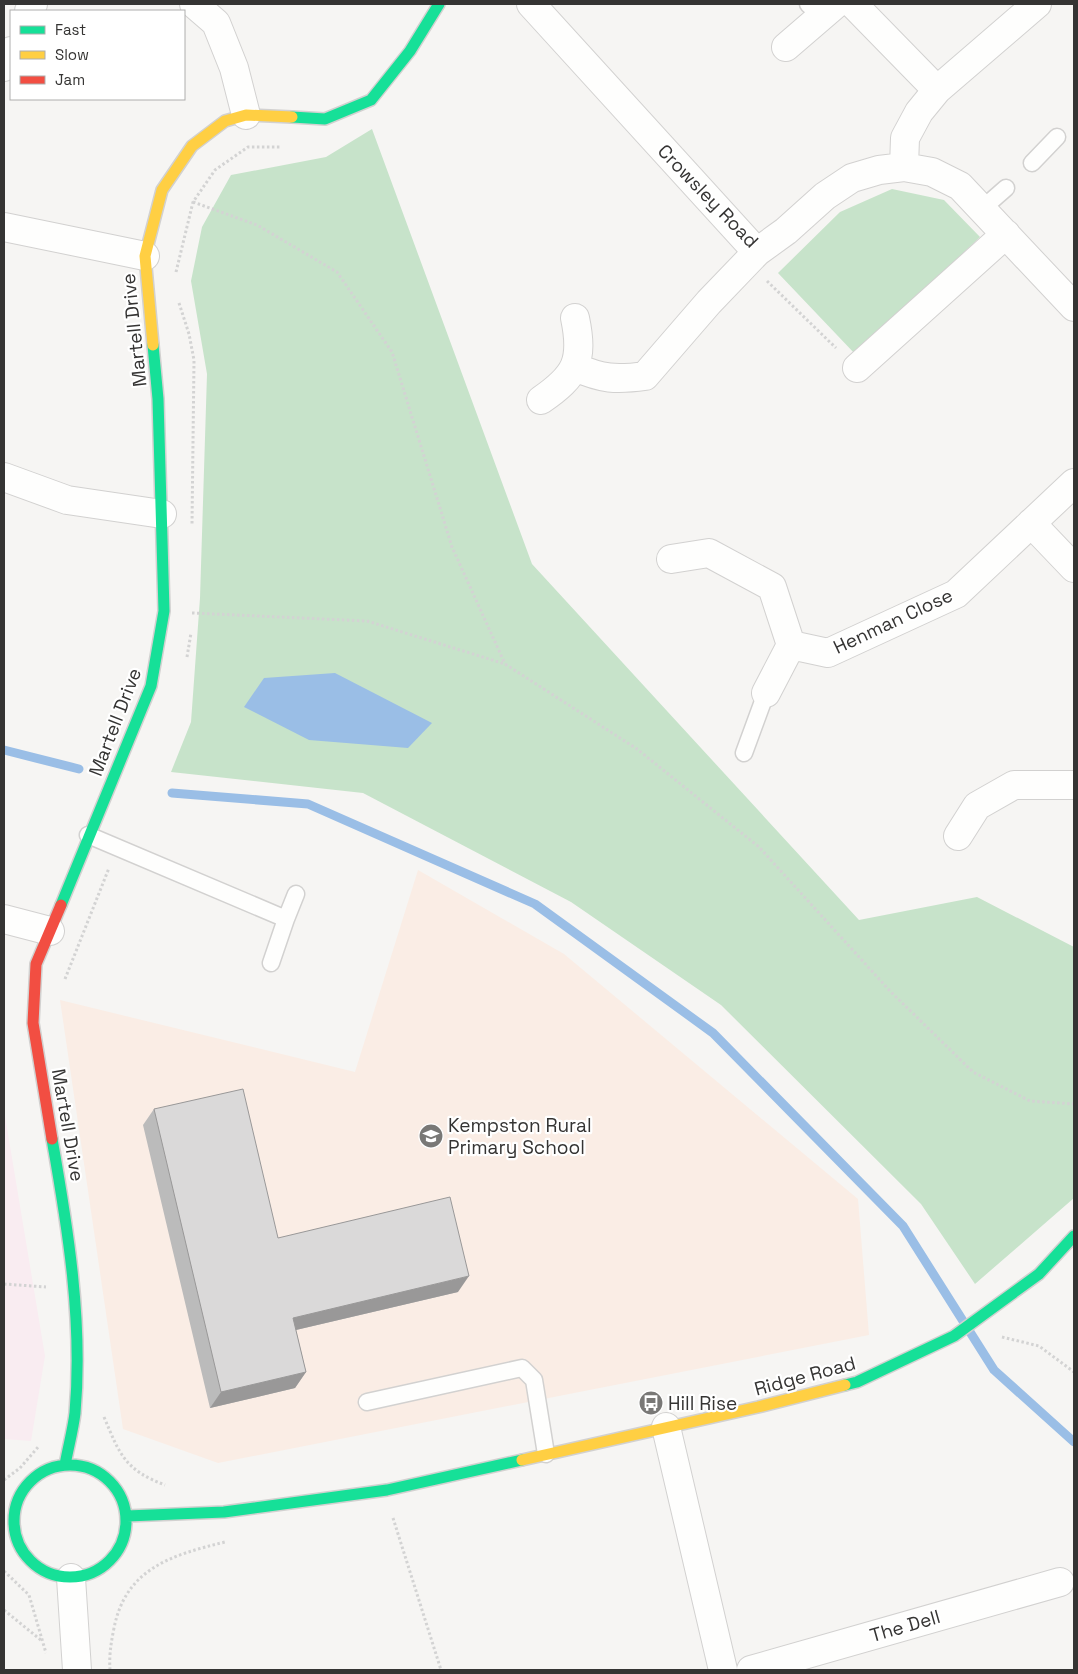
<svg xmlns="http://www.w3.org/2000/svg" width="1078" height="1674" font-family="'Space Grotesk',sans-serif">
<rect width="100%" height="100%" fill="#f6f5f3"/>
<path fill="#f9ecf1" d="M4,1110L45,1356L31,1441L4,1439Z"/>
<path fill="#faede5" d="M418,870L564,954L858,1199L869,1335L218,1463L123,1429L60,1000L355,1072Z"/>
<path fill="#c7e3ca" d="M372,129L532,564L859,920L977,897L1074,947V1198L975,1284L921,1204L721,1005L571,902L363,793L171,772L191,722L200,598L207,374L191,281L202,227L231,175L326,157Z
M892,189L944,200L980,237L856,355L778,273L840,212Z"/>
<path fill="#9abee6" d="M335,673L432,723L408,748L309,740L244,707L264,678Z"/>
<g fill="none" stroke-linecap="round" stroke-linejoin="round">
<path stroke="#9abee6" stroke-width="9" d="M4,750L79,769
M172,793L308,804L535,904L713,1033L903,1226L994,1370L1074,1442"/>
<defs>
<path id="lane" d="M808,4L821,16
M1032,163L1057,137
M982,209L1006,188
M744,753L766,693
M88,835L286,919L271,963
M286,919L296,894
M367,1402L522,1368L534,1380L546,1454"/>
<path id="street" d="M194,4L216,23L234,68L246,115
M531,4L757,252
M853,4L937,90
M29,11L33,4
M786,47L836,4
M4,67L11,51
M904,167L905,138L919,112L937,90L1037,4
M4,227L145,256
M575,367C602,379 616,380 645,376L709,302L757,252L786,231L825,196L852,178L879,170L904,167L932,172L960,186L1074,307
M857,368L1006,234
M541,400C576,376 584,361 575,318
M4,477L67,500L162,514
M1031,523L1074,568
M671,559L709,553L772,587L791,645L766,693
M791,645L828,653L956,594L1074,483
M958,836L977,806L1014,785H1074
M4,919L50,931
M666,1427L723,1670
M71,1578L77,1670
M751,1670L1060,1582"/>
<path id="fast" d="M292,117L325,119L371,100L410,51L439,4
M61,905L151,686L164,611L158,399L153,345
M52,1139C68,1229 83,1321 75,1413C73,1430 68,1448 65,1465
M845,1385L857,1382L954,1336L1039,1274L1074,1236
M14 1521a56 56 0 1 1 112 0a56 56 0 1 1-112 0Z
M127,1516L224,1512L387,1490L522,1460"/>
<path id="slow" d="M153,345L145,256L162,190L192,146L225,121L246,115L292,117
M522,1460L758,1407L845,1385"/>
<path id="jam" d="M52,1139L33,1023L36,964L61,905"/>
</defs>
<use href="#lane" stroke="#d2d1d0" stroke-width="19"/>
<use href="#street" stroke="#d2d1d0" stroke-width="30"/>
<use href="#fast" stroke="#d2d1d0" stroke-width="14"/>
<use href="#slow" stroke="#d2d1d0" stroke-width="14"/>
<use href="#jam" stroke="#d2d1d0" stroke-width="14"/>
<path stroke="#d3d3d3" stroke-width="3" stroke-dasharray="2.5 2.5" stroke-linecap="butt" d="M193,202L257,225L337,272L392,352L452,547L505,664
M176,272L193,202L215,170L248,147H281
M767,281L836,348
M179,303L189,334L194,360L192,524
M192,613L367,621L505,664L637,749L759,847L890,991L973,1072L1030,1101L1074,1104
M187,657L191,633
M65,979L109,868
M4,1284L46,1287
M1002,1337L1039,1346L1074,1372
M104,1417C120,1455 125,1470 165,1485
M4,1480L20,1468L39,1446
M393,1518L441,1670
M4,1571L29,1595L46,1653
M4,1610L42,1641
M110,1670C109,1655 111,1643 114,1628C126,1568 172,1555 225,1542"/>
<use href="#lane" stroke="#fefefd" stroke-width="16"/>
<use href="#street" stroke="#fefefd" stroke-width="28"/>
<use href="#fast" stroke="#16e098" stroke-width="11"/>
<use href="#slow" stroke="#ffcf43" stroke-width="11"/>
<use href="#jam" stroke="#f24e42" stroke-width="11"/>
</g>
<path fill="#bbb" d="M154,1109L278,1238L458,1292L296,1330L306,1372L295,1388L210,1408L143,1125Z"/>
<path fill="#999898" d="M469,1276L458,1292L283,1333L293,1318Z
M306,1372L295,1388L210,1408L221,1392Z"/>
<path fill="#dad9d9" stroke="#999898" d="M243,1089L278,1238L450,1197L469,1276L293,1318L306,1372L221,1392L154,1109Z"/>
<defs>
<symbol id="school-disc" viewBox="-11 -11 22 22"><circle r="9.5" fill="#797876" stroke="#fff"/><path d="M0-5L7-2L0 1L-7-2ZM-4 1L0 2.5L4 1V4Q0 6-4 4Z" fill="#fff"/></symbol>
<symbol id="bus-disc" viewBox="-11 -11 22 22"><circle r="9.5" fill="#797876" stroke="#fff"/><path d="M-5-6H5V4H4V6H2V4H-2V6H-4V4H-5ZM-3.5-4V0h7V-4ZM-3.5 1.2v1.5H-2V1.2ZM2 1.2v1.5H3.5V1.2Z" fill="#fff"/></symbol>
</defs>
<g fill-rule="evenodd">
<use href="#school-disc" x="417" y="1122" width="28" height="28"/>
<use href="#bus-disc" x="637" y="1389" width="28" height="28"/>
</g>
<g text-anchor="middle" dominant-baseline="central" stroke-width="4.5" stroke-linejoin="round" paint-order="stroke">
<g font-size="19" fill="#353433" stroke="#fff">
<text transform="translate(708 196) rotate(46)">Crowsley Road</text>
<text transform="translate(134 330) rotate(-96)">Martell Drive</text>
<text transform="translate(893 621) rotate(-25)">Henman Close</text>
<text transform="translate(115 722) rotate(-69)">Martell Drive</text>
<text transform="translate(68 1125) rotate(80)">Martell Drive</text>
<text transform="translate(805 1376) rotate(-15)">Ridge Road</text>
<text transform="translate(905 1626) rotate(-16)">The Dell</text>
</g>
<g font-size="19" fill="#353433" stroke="#fff" text-anchor="start">
<text x="448" y="1125">Kempston Rural<tspan x="448" dy="22">Primary School</tspan></text>
<text x="668" y="1403">Hill Rise</text>
</g>
</g>
<rect width="1078" height="1674" fill="none" stroke="#353433" stroke-width="10"/>
<rect x="10" y="10" width="175" height="90" fill="#ffffff" stroke="#aeaead"/>
<rect x="20" y="26" width="25" height="8" fill="#16e098" stroke="#aeaead"/>
<text x="55" y="35" font-size="15" fill="#353433">Fast</text>
<rect x="20" y="51" width="25" height="8" fill="#ffcf43" stroke="#aeaead"/>
<text x="55" y="60" font-size="15" fill="#353433">Slow</text>
<rect x="20" y="76" width="25" height="8" fill="#f24e42" stroke="#aeaead"/>
<text x="55" y="85" font-size="15" fill="#353433">Jam</text>
</svg>
